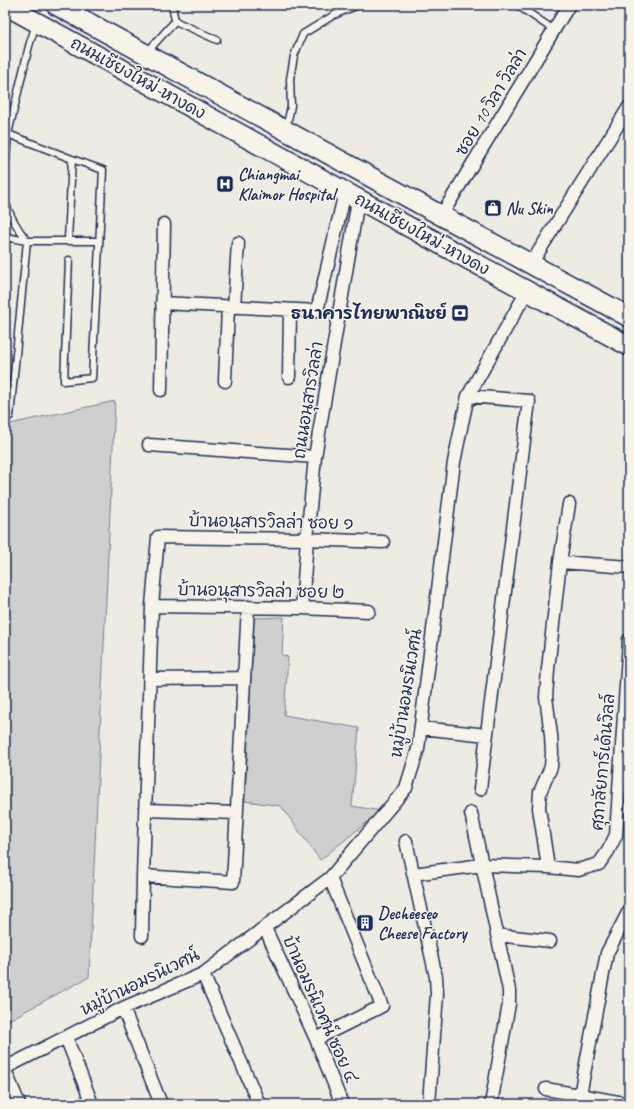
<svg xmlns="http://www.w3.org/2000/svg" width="634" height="1109" font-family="Caveat,'Playpen Sans Thai',sans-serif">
<rect width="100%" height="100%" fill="#eeebe2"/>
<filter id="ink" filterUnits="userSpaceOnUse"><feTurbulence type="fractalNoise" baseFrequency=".025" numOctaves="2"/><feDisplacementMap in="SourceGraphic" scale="8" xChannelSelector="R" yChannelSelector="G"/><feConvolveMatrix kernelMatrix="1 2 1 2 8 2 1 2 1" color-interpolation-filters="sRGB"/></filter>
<g filter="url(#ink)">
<path fill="#cfcfcf" stroke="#757f96" d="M115,401L89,977L5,1022V425Z
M284,617L282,655L288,657L284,715L359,728L352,806L381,811L320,860L281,806L245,801L254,618Z"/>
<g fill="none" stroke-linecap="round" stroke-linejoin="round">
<defs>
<path id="service" d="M172,5L175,21
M517,5L554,30
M148,51L175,21L217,40
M286,129L291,106L290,79L294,56L303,34L334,15L358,5
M5,139L8,134L72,159L103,170L92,378L64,381L69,260
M5,171L8,134L29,46L36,24
M5,201C10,217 17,228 27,241L10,416L5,418
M5,237L27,241H99
M68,240L72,159"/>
<path id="minor" d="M441,216L569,5
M531,264L629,107
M162,303L317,311L345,192
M234,307L238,243
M289,377L290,310
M225,381L228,307
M161,390L164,224
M468,396L529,401L480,789
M149,445L315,457
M560,562L629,567
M152,606L302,608L369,611
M302,608L307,539L315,457L358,200
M150,679L244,678
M421,728L487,735
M146,810L237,813
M471,813L509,990V1004L491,1104
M406,841L436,977L437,994L429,1104
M548,867L539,808L540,792L551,767L552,753L551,735L546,697L548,669L560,562L569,504
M413,874L482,865L548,867L578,870L599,864L608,851L616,835L629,640
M143,876L233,882L248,607
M265,928L316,1039L342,1104
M497,935L550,941
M142,936L143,876L152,606L158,537L307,539L383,542
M203,974L259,1104
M123,1008L161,1104
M66,1037L92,1104
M316,1039L382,1006L330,878
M5,1068L123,1008L203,974L330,878L406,788L418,749L454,462L462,423L468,396L527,291
M5,1070L19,1104
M546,1089L629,1104
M580,1095L607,953L629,911"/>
<path id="primary" d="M5,5L440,244L629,346
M56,5L453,222L629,317"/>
</defs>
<use href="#service" stroke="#1b2f5e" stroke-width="9"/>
<use href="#minor" stroke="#1b2f5e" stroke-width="15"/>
<use href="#primary" stroke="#1b2f5e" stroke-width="22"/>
<use href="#service" stroke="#f7f3e8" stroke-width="6"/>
<use href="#minor" stroke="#f7f3e8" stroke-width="12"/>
<use href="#primary" stroke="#f7f3e8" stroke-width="19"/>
</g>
</g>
<defs>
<symbol id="hospital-square" viewBox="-11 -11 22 22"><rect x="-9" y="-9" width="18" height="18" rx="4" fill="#1b2f5e" stroke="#f7f3e8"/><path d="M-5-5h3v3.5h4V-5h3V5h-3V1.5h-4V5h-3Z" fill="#fff"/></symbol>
<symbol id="shop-square" viewBox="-11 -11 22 22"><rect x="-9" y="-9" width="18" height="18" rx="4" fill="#1b2f5e" stroke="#f7f3e8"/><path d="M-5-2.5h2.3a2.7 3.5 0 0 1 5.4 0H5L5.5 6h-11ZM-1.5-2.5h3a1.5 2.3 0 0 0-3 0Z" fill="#fff"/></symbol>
<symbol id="bank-square" viewBox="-11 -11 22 22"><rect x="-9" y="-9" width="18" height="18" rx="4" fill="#1b2f5e" stroke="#f7f3e8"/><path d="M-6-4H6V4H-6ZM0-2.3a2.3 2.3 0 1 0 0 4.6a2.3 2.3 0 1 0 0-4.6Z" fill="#fff"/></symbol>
<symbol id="building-square" viewBox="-11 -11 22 22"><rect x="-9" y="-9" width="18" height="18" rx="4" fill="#1b2f5e" stroke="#f7f3e8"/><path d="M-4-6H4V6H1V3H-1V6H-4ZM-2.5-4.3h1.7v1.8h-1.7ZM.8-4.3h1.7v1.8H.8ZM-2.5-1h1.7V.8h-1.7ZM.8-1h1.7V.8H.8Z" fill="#fff"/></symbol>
</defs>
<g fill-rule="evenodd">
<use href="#hospital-square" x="215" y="174" width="20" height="20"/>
<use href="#shop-square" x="483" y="198" width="20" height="20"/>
<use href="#bank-square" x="450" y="303" width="20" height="20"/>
<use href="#building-square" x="355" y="913" width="20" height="20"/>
</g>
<g text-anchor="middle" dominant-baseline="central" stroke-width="3" stroke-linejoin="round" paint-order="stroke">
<g font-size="17" fill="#1b2f5e" stroke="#f7f3e8">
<text transform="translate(138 78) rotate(29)">ถนนเชียงใหม่-หางดง</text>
<text transform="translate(491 102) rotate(-59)">ซอย 10 วิลา วิลล่า</text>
<text transform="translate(422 234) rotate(29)">ถนนเชียงใหม่-หางดง</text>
<text transform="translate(308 400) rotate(-81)">ถนนอนุสารวิลล่า</text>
<text transform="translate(271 522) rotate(1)">บ้านอนุสารวิลล่า ซอย ๑</text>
<text transform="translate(261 591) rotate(1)">บ้านอนุสารวิลล่า ซอย ๒</text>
<text transform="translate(406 693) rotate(-81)">หมู่บ้านอมรนิเวศน์</text>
<text transform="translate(603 762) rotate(-85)">ศุภาลัยการ์เด้นวิลล์</text>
<text transform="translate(140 982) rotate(-26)">หมู่บ้านอมรนิเวศน์</text>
<text transform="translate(320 1009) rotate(66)">บ้านอมรนิเวศน์ ซอย ๔</text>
</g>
<g font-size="17" font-weight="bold" fill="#1b2f5e" stroke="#f7f3e8" text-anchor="start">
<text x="238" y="174">Chiangmai<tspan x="238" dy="20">Klaimor Hospital</tspan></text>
<text x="506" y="208">Nu Skin</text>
<text x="447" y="313" text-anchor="end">ธนาคารไทยพาณิชย์</text>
<text x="378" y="913">Decheeseo<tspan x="378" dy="20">Cheese Factory</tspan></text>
</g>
</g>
<rect width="634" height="1109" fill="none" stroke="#f7f3e8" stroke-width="20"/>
<rect x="10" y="10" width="614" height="1089" fill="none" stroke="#1b2f5e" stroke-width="1.5" filter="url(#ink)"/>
</svg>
